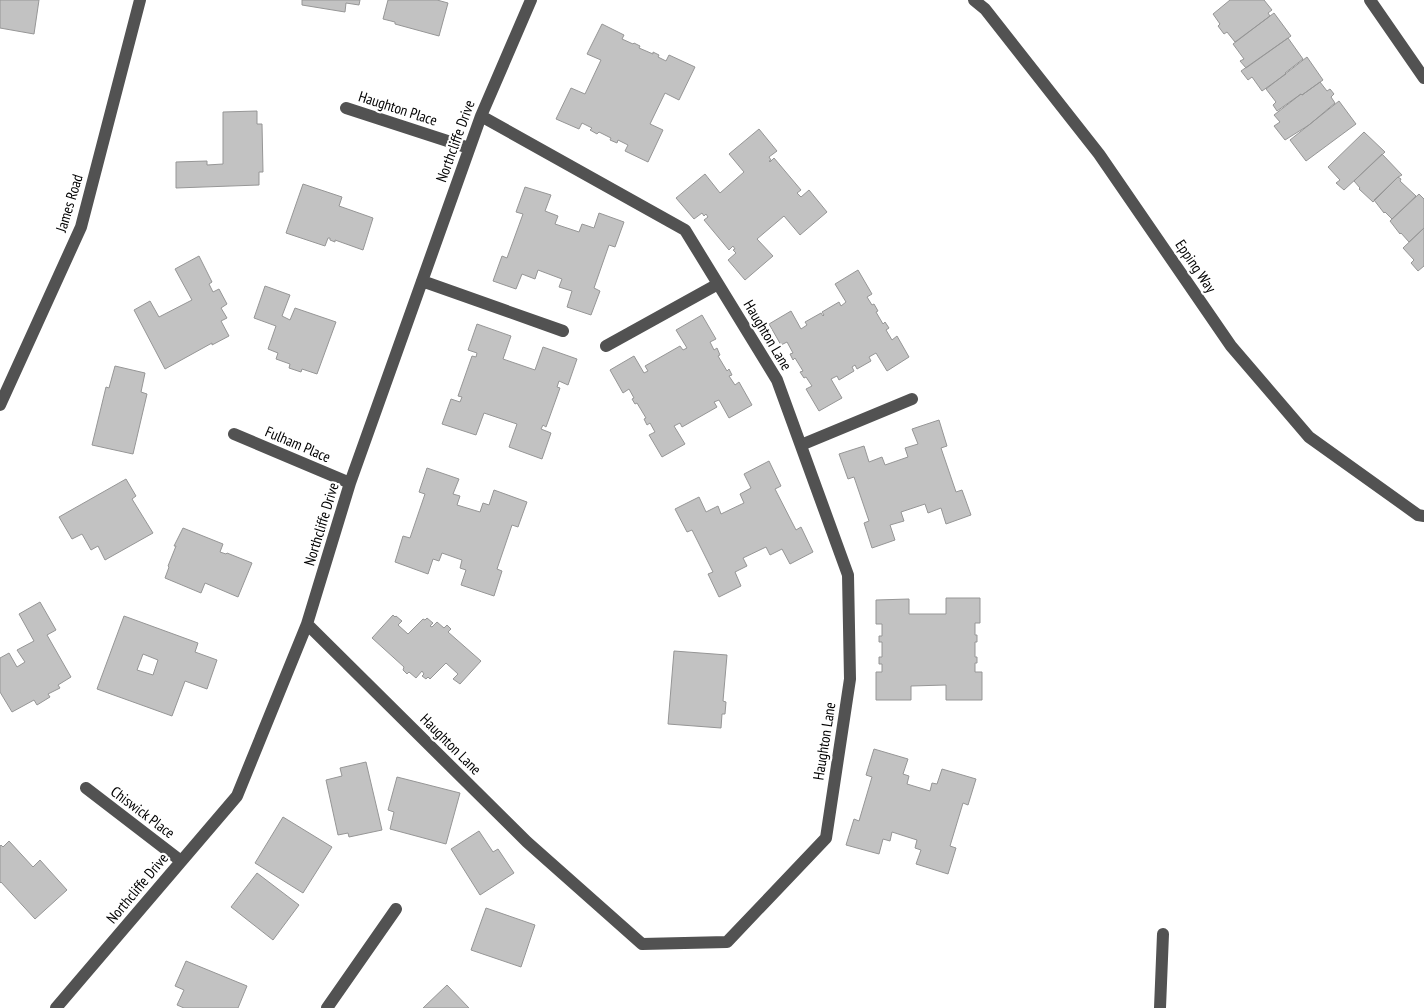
<svg xmlns="http://www.w3.org/2000/svg" width="1424" height="1008" font-family="'PT Sans Narrow',sans-serif">
<rect width="100%" height="100%" fill="#fff"/>
<path fill="#c2c2c2" stroke="#969696" fill-rule="evenodd" d="M0,0H39L34,34L0,28Z
M302,0H360L359,5L346,3L345,12L302,5Z
M388,0H437L448,3L439,36L395,24V22L383,19Z
M1230,0H1264L1272,10L1268,13L1270,16L1235,42L1227,32L1224,34L1218,26L1220,24L1213,14Z
M1274,13L1291,36L1246,68L1240,61L1244,59L1233,44Z
M602,24L624,35L622,39L633,44L634,43L640,46L639,48L653,54V52L659,55L658,57L666,61L669,55L695,67L679,100L665,93L650,124L663,130L648,162L625,151L628,145L618,140L617,143L610,140L611,138L599,132L597,134L590,130L592,128L582,123L579,129L556,119L571,88L585,94L601,60L587,54Z
M1288,38L1303,59L1285,73L1286,74L1262,91L1252,77L1248,80L1241,71Z
M1307,57L1323,80L1302,95L1301,94L1277,111L1273,105L1276,102L1266,89Z
M1320,82L1327,91L1330,89L1334,94L1331,97L1335,103L1309,125L1285,140L1274,126L1280,122L1274,115L1301,94L1302,95Z
M1339,101L1356,124L1306,161L1290,140Z
M257,111V124H262L263,172H259V185L176,188V162L207,161V165L223,164V112Z
M759,129L777,151L769,157L771,160L769,161L770,162L774,158L801,190L797,193L801,197L809,190L827,212L800,235L784,216L757,239L773,256L745,280L728,260L736,253L733,250L735,249L733,246L729,250L704,220L708,217L706,214L704,216L702,213L694,219L676,198L705,174L720,193L744,172L729,154Z
M1364,132L1385,152L1344,190L1336,183L1340,180L1328,167Z
M1382,154L1402,175L1398,177L1373,202L1359,189L1360,188L1354,181Z
M1398,177L1401,179L1400,181L1416,196L1392,219L1385,212L1384,213L1374,200Z
M303,184L342,197L339,206L373,218L363,250L335,240V242L330,240V238H328L325,246L286,233Z
M525,187L551,195L545,211L558,216L555,224L579,232L582,224L594,228L599,213L624,222L615,247L609,245L594,288L600,291L591,315L567,307L572,291L559,287L562,279L538,270L535,279L522,274L516,289L493,281L502,256L507,258L523,214L516,212Z
M1419,194L1424,199V228L1409,242L1401,233L1400,234L1390,221Z
M1424,228V266L1418,271L1411,263L1414,260L1403,248Z
M199,256L212,282L209,284L213,292L219,289L227,304L221,308L227,318L221,321L229,336L212,345V343L165,369L134,310L150,301L159,317L192,300L175,269Z
M858,270L872,294L867,297L872,305L874,304L878,311L876,312L883,324L885,322L889,328L886,330L892,340L897,336L909,357L887,371L876,353L869,357L871,361L857,369L855,365L852,367L854,371L839,380L837,376L831,379L842,398L819,411L806,389L812,386L806,377L804,378L800,372L803,371L795,358L793,360L790,354L793,353L787,342L781,345L769,324L791,311L801,329L807,325L805,322L821,313L823,316L824,315L822,312L839,302L841,306L846,302L835,284Z
M265,286L290,295L282,316L290,320L295,308L336,322L317,374L302,369L301,372L289,368L290,364L276,359L278,353L268,349L276,326L254,318Z
M702,315L716,339L710,342L714,350L717,348L720,355L718,356L727,371L729,369L732,375L729,376L735,385L739,382L752,405L729,418L719,400L714,402L717,407L682,427L680,423L674,426L685,444L662,457L649,435L655,432L650,423L647,425L644,419L646,418L637,403L635,404L632,399L634,398L629,389L623,393L610,370L634,356L644,373L648,371L645,366L680,346L683,350L687,348L676,330Z
M477,324L511,336L503,359L535,370L543,347L577,359L568,385L559,381L557,387L560,388L546,427L543,425L541,429L551,433L542,459L509,447L517,424L484,413L476,435L442,424L451,399L460,402L462,397L458,396L472,356L476,357L477,353L468,350Z
M115,366L145,373L141,392L147,394L133,454L92,445L106,387L109,388Z
M939,420L947,446L941,448L956,492L962,490L971,515L946,524L941,508L928,513L925,504L901,512L904,521L890,525L895,540L872,548L864,523L869,521L854,477L848,479L839,454L864,446L869,462L882,457L885,465L908,457L905,448L918,444L912,429Z
M769,461L781,486L775,489L796,530L801,527L813,552L790,564L782,549L770,555L766,547L743,558L747,566L735,572L741,586L719,597L708,574L713,572L692,530L687,532L675,509L699,497L706,512L718,506L721,514L744,503L740,494L751,488L744,474Z
M427,468L459,479L453,494L460,496L457,505L480,512L483,503L489,505L494,490L527,502L518,527L512,525L497,569L502,571L494,596L461,585L466,570L460,568L462,560L442,553L439,561L433,559L428,574L395,562L403,536L410,538L425,494L419,492Z
M126,479L136,496L132,499L153,533L105,560L98,546L91,550L82,534L72,539L59,517Z
M183,528L223,544L220,552L226,554L227,553L252,563L238,597L205,583L201,593L165,578L169,567L168,566L176,546H174Z
M946,598H980V623H975V635H977V642H975V657H977V663H975V672H982V700H946V685L911,686V700H876V672H882V664H879V657H882V642H879V636H882V624H876V600L909,599V614H946Z
M40,602L56,630L47,635L71,677L58,685L60,688L48,694L50,697L37,705L34,700L12,712L0,692V658L9,653L17,667L25,662L17,650L34,641L19,614Z
M393,615L395,617L396,616L402,621L398,625L408,634L423,619L425,620L427,618L433,623L430,626L432,627L437,622L444,628L447,625L451,629L448,632L481,661L460,684L453,679L458,674L446,663L430,679L428,677L426,679L422,676L424,674L422,671L416,678L409,672L407,674L403,670L404,667L372,638Z
M124,616L198,643L195,652L217,660L207,689L185,681L172,716L97,689ZM143,654L158,660L153,675L137,670Z
M674,651L727,655L723,701L726,702L725,714H722L721,728L668,724Z
M874,749L908,759L903,774L909,776L907,784L930,791L932,783L937,784L942,769L976,779L968,805L963,803L950,846L956,848L948,874L916,864L921,850L915,848L917,840L892,832L890,841L883,839L879,854L846,845L854,819L859,821L872,777L866,775Z
M366,762L382,830L349,837L348,833L338,835L326,780L342,776L340,768Z
M397,777L460,793L446,844L390,829L394,812L388,810Z
M283,817L332,847L303,893L255,863Z
M479,831L493,852L498,849L514,873L480,895L451,849Z
M9,841L33,867L40,860L67,890L35,919L1,882L0,883V846L1,845L3,847Z
M257,873L299,905L273,940L231,907Z
M486,908L535,925L521,967L471,950Z
M186,961L247,986L238,1008H184L177,1005L184,990L175,986Z
M447,985L469,1008H423Z"/>
<g fill="none" stroke-linecap="round" stroke-linejoin="round">
<path stroke="#525252" stroke-width="12" d="M974,0L985,9L1099,154L1231,346L1309,437L1418,515L1424,516
M1370,0L1424,78
M346,108L469,148
M422,281L563,331
M606,346L718,284
M0,405L81,227L140,0
M234,434L350,483
M801,445L912,399
M307,624L527,842L642,944L727,942L826,838L850,679L848,575L777,380L685,230L481,116
M86,788L181,861
M56,1008L237,796L307,624L350,483L481,116L531,0
M327,1008L396,909
M1160,1008L1163,934"/>
</g>
<g text-anchor="middle" dominant-baseline="central" stroke-width="4.5" stroke-linejoin="round" paint-order="stroke">
<g font-size="15" fill="#000" stroke="#fff">
<text transform="translate(398 108) rotate(18)">Haughton Place</text>
<text transform="translate(455 141) rotate(-70)">Northcliffe Drive</text>
<text transform="translate(69 203) rotate(-73)">James Road</text>
<text transform="translate(1196 266) rotate(56)">Epping Way</text>
<text transform="translate(768 335) rotate(59)">Haughton Lane</text>
<text transform="translate(298 444) rotate(23)">Fulham Place</text>
<text transform="translate(321 524) rotate(-73)">Northcliffe Drive</text>
<text transform="translate(824 741) rotate(-81)">Haughton Lane</text>
<text transform="translate(451 744) rotate(45)">Haughton Lane</text>
<text transform="translate(143 812) rotate(37)">Chiswick Place</text>
<text transform="translate(137 888) rotate(-50)">Northcliffe Drive</text>
</g>
</g>
</svg>
